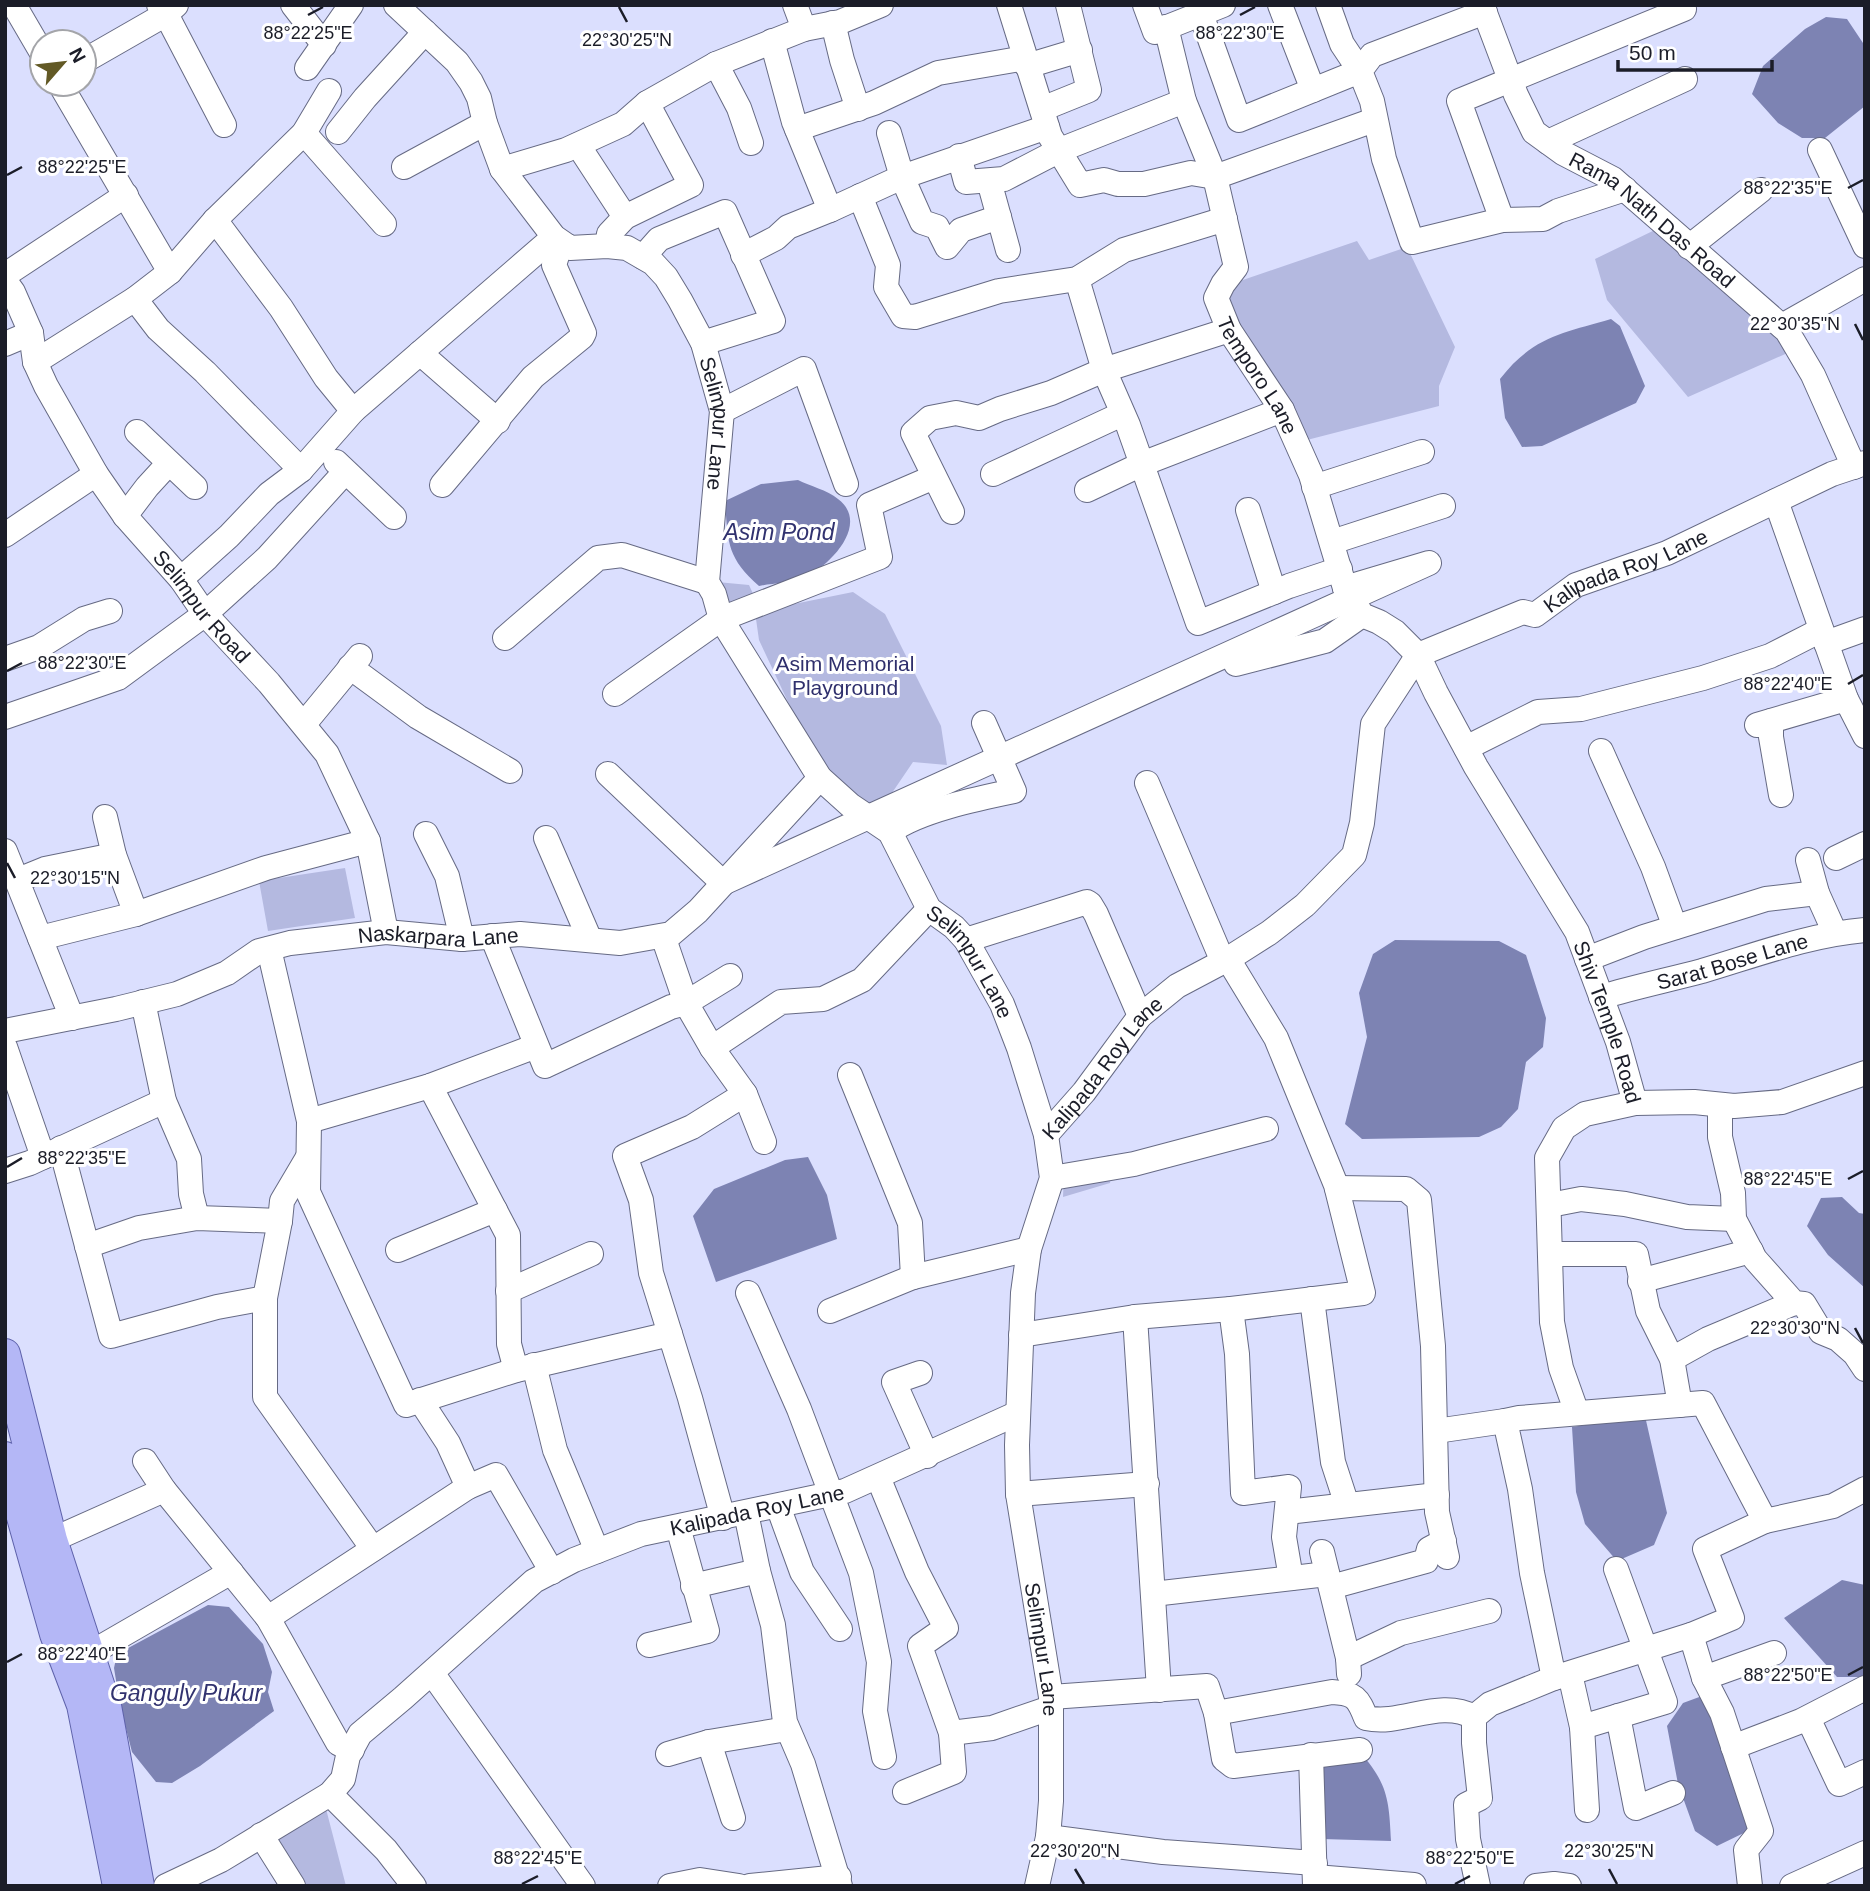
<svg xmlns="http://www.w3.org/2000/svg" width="1870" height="1891" font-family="Arial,sans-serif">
<rect width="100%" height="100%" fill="#dbdffe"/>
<path fill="#b4b9e0" d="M1661,227L1792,351L1688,397L1607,300L1595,259Z
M1357,241L1369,260L1407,247L1455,347L1439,386V406L1303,441L1227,302L1237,282Z
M717,582L749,585L755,598L725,605Z
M853,592L885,614L941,726L947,765L913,762L879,812L839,787L796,719L759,640L755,612Z
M345,868L355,918L268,931L259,881Z
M1109,1155L1112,1169L1110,1183L1063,1197L1064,1171Z
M325,1805L346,1886H304L273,1828Z"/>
<path fill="#7d83b3" d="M1826,17L1847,19L1865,46V106L1825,138H1802L1778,123L1752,94L1763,66L1805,29Z
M1611,319L1620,326L1645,386L1636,403L1542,446L1522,447L1505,418L1500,379C1532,337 1563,333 1611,319Z
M798,480C810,486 827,490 838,499C871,524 829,567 803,578C790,583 773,583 759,586C726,557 728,541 725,501L761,484Z
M1395,940L1499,941L1526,955L1546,1018L1543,1047L1526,1062L1518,1109L1501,1127L1479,1137L1362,1139L1345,1124L1367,1037L1359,993L1373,954Z
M808,1157L827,1195L837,1239L716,1282L693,1216L714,1189L785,1160Z
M1842,1197L1859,1213L1865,1214V1288L1828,1255L1807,1226L1821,1198Z
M1645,1416L1667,1513L1654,1545L1617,1561L1585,1524L1576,1492L1572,1427Z
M1842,1580L1865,1585V1674L1860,1677H1837L1784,1618Z
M208,1605L229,1607L263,1644L272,1672L268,1692L274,1711L200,1766L172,1783L156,1782L132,1752L120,1705L114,1668L117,1654Z
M1702,1696L1712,1706L1752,1829L1717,1846L1695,1831L1678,1784L1667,1726L1683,1703Z
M1360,1752C1388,1784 1389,1800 1391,1841L1322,1839L1321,1758Z"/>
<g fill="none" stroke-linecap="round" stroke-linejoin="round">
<defs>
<g id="minor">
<path d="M14,5L42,53"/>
<path d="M159,5L166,14L224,125"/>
<path d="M293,5L324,45"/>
<path id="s1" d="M396,5L457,62L471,82L479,98L485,123L502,169L554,237L570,248L607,246L627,248L653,263L666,277L680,300L703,343L722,411L707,582L714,594L721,619L820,778L850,805L890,832L929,909L954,927L966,940L1002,1004L1019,1048L1046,1135L1052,1178L1029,1249L1023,1293L1017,1445L1018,1494L1051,1697V1801L1048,1837L1037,1886"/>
<path d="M795,5L804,29"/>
<path d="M1009,5L1050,136L1080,185L1104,180L1118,184H1144L1191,173L1215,177L1374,120"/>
<path d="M1145,5L1155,32L1223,5"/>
<path d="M1280,5L1313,90"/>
<path id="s2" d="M1482,5L1516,95L1534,132L1563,153L1613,179L1787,331L1813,375L1854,467"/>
<path d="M1485,12L1372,55L1360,71L1372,101L1384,159L1412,242L1502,220L1543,219L1558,211L1625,189"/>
<path d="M1201,14L1239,120L1360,71L1342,44L1328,5"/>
<path d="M833,23L842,60L858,109"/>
<path id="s3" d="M1166,27L1184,101L1215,177L1236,267L1223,284L1216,298L1229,330L1282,410L1311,475L1345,588L1362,615L1379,622L1395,632L1418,655L1436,693L1476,767L1577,932L1618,1042L1635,1103L1585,1114L1564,1128L1547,1158L1552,1322L1561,1368L1577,1413"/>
<path d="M772,41L794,122L830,210"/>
<path d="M84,61L166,14L176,5"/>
<path d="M716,64L739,108L751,143"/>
<path d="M1027,66L1080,50"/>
<path d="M307,68L351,5"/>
<path d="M60,84L170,272"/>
<path d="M1042,109L1089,90L1068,5"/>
<path d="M797,129L874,103L938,73L1025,58"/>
<path d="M338,132L365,98L425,32"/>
<path d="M304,133L384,224"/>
<path d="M889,133L902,177L922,222L937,227L947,247L961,230L999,217"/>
<path d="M1548,142L1685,79"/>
<path d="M578,145L625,217"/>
<path d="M1820,150L1865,246"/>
<path d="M959,156L966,182L1004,179L1060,150L1184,101"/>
<path d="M404,167L485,123"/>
<path d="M502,169L566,150L623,124L647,103L716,64L804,29L840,22L881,5"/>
<path d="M989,181L1008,250"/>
<path d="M860,196L888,265L886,287L903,316L915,317L999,291L1077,279L1124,250L1225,219"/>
<path d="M215,220L281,308L326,378L353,411"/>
<path d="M1502,220L1459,101L1684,9"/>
<path d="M607,246L609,234L625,217L691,185L647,103"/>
<path d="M1689,247L1761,190"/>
<path d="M743,255L776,238L788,227L830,210L902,177L1047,127"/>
<path d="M643,257L659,239L725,212L773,321L703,343"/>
<path d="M5,275L126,195"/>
<path d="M1077,279L1104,370L1128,425L1198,623L1289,586L1340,569"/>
<path id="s4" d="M5,281L13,292L31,333L35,362L46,386L96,474L125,516L181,579L205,614L269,683L327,754L368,841L386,932"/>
<path d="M135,299L158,329L205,372L301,470"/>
<path d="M1782,326L1865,279"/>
<path d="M5,344L31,333"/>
<path d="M420,353L498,421"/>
<path d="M35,362L135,299L170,272L215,220L304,133L329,91"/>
<path d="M722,411L804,369L846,484"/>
<path d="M137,432L195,487"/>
<path d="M336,462L394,517"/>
<path d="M993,474L1122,414"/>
<path d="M442,485L533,377L582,337L584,333L554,265L561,243"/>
<path d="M1314,487L1422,452"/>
<path d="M1087,490L1142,464L1282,410"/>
<path d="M1776,501L1846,699L1865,736"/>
<path d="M1248,510L1274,592"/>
<path d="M952,512L913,433L930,418L956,413L979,418L1000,409L1051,393L1104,370L1229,330"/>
<path d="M125,516L147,487L169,463"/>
<path d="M5,535L96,474"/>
<path d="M1332,542L1443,506"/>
<path d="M181,579L229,536L269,494L301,470L353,411L554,237"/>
<path d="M505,638L598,558L622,555L707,582"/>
<path d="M1826,643L1865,629"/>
<path d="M5,659L39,647L84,619L110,611"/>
<path d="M1236,664L1325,641L1362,615"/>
<path d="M350,667L418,717L510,771"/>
<path d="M615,694L721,619L880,557L869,505L934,477"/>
<path d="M5,717L118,678L205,614L267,558L345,472"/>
<path d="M1771,721V737L1781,795"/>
<path d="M304,724L360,656"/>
<path d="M1757,725L1846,699"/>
<path d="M1466,748L1538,712L1581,709L1703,678L1770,656L1821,630"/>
<path d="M1601,751L1653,867L1675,927"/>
<path d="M608,774L723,883L1429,563L1345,588"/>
<path d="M1147,783L1223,962"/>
<path d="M105,817L114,855L136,914"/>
<path d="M890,832C917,811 980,798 1014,791L984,723"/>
<path d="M426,834L447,876L462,939"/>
<path d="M546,838L590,940"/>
<path d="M5,851L72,1018"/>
<path d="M1836,858L1865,844"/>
<path d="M1808,860L1817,893L1835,933"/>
<path d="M18,880L45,869L114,855"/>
<path d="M492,936L545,1066L671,1007L686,1003L730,976"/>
<path d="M663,936L686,1003L712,1048L745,1094L764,1142"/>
<path d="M40,938L136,914L266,868L368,841"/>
<path d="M966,940L1087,902L1090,904L1096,914L1140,1016"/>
<path d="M269,949L309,1121L308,1192L406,1405L516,1370L670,1334"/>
<path d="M1587,959L1644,937L1766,899L1817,893"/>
<path id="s5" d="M1601,997C1635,987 1668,980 1702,971C1756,955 1808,935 1865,930"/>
<path d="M143,1002L164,1101L189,1159L191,1194L197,1218"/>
<path id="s6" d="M5,1031L116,1009L177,994L227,973L259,951L290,943L386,932L462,939L520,934L620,943L671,934L698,911L820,778"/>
<path d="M5,1047L43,1157"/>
<path d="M712,1048L781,1002L823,999L862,980L929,909"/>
<path d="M850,1075L910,1223L913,1277"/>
<path d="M430,1086L508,1235L509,1344L516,1370"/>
<path d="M1635,1103L1694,1102L1734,1106L1782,1102L1865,1073"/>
<path d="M1720,1105V1137L1733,1193L1734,1219L1755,1259L1794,1303L1804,1304L1821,1332L1838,1339L1855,1354L1865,1369"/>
<path d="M309,1121L430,1086L536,1046"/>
<path id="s7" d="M1046,1135L1084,1092L1140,1016L1177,986L1228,959L1269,933L1305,905L1354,855L1362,823L1373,724L1418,655L1523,612L1535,615L1576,585L1667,553L1832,474L1865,463"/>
<path d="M61,1148L111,1336L217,1307L265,1298"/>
<path d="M308,1157L282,1201L280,1221L265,1298V1397L373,1549"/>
<path d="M5,1171L30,1163L164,1101"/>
<path d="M1052,1178L1134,1164L1266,1129"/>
<path d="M1337,1188L1406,1189L1419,1200L1433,1346L1437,1512L1447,1557"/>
<path d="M1550,1205L1581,1199L1625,1204L1687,1217L1734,1219"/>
<path d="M87,1246L139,1228L197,1218L280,1221"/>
<path d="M398,1250L495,1210"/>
<path d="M1551,1254H1636L1648,1311L1672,1359L1680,1405"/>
<path d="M1640,1281L1751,1251"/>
<path d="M508,1291L591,1254"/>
<path d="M748,1293L799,1409L861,1573L879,1662L875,1711L884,1757"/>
<path d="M1312,1299L1333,1462L1347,1505"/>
<path d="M1231,1309L1237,1354L1243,1493L1289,1487L1284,1537L1291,1578"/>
<path d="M830,1311L913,1277L1029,1249"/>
<path d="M1135,1317L1159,1690"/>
<path d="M1021,1335L1135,1317L1231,1309L1363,1293L1336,1185L1276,1038L1228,959"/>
<path d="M1672,1359L1708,1339L1794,1303"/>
<path d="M534,1365L555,1450L597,1551"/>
<path d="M920,1373L894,1382L927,1456"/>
<path d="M420,1400L448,1443L468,1487"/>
<path d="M1436,1431L1505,1421"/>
<path d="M145,1461L164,1490"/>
<path d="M878,1477L917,1572L946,1628L920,1646L951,1733L954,1772L905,1792"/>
<path d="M1018,1494L1147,1484"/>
<path d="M778,1506L802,1572L840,1629"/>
<path d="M1287,1512L1437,1495"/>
<path d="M746,1513L758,1571L773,1625L785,1722L803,1764L840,1886"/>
<path d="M723,1518L690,1398L651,1273L641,1200L625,1156L692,1127L745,1094"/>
<path d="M52,1540L164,1490L268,1618L338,1743L352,1750"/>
<path d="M1322,1552L1348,1658L1349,1674"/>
<path d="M693,1586L758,1571"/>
<path d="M1331,1587L1426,1561L1429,1549L1444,1541"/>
<path d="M1153,1594L1327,1574"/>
<path d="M268,1618L468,1487L496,1475L552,1572"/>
<path d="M1691,1635L1732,1618L1705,1549L1765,1521"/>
<path d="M649,1645L707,1631L678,1527"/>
<path d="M89,1654L231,1572"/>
<path d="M1348,1658L1401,1633L1489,1611"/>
<path d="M432,1673L583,1886"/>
<path d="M1570,1674L1582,1727L1587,1810"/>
<path d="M1554,1678L1532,1573L1520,1489L1505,1421L1519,1418L1703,1403L1765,1521L1833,1506L1865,1489"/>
<path d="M1704,1678L1774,1653"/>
<path d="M1051,1697L1207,1686L1216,1713L1332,1692C1355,1693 1358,1698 1366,1718C1402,1726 1439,1698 1474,1717"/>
<path d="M1216,1713L1224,1759L1233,1766L1360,1750"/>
<path d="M1618,1716L1636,1808L1673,1793"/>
<path d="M1808,1718L1839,1784L1865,1772"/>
<path d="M1582,1727L1665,1702L1616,1569"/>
<path d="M951,1733L992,1728L1050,1708"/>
<path d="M709,1742L733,1818"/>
<path d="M1733,1747L1801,1721L1865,1688"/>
<path d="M668,1754L709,1742L787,1729"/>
<path d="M1311,1755L1315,1886"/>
<path d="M330,1794L386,1850L414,1886"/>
<path d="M261,1835L293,1886"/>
<path d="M1048,1837L1163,1852L1315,1863"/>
<path d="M1315,1877L1414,1885"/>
<path id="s8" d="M166,1886L221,1860L330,1794L343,1779L348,1756L360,1734L403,1698L534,1581L574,1560L641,1534L845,1491L1018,1413"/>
<path d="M670,1886L700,1880L739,1886"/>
<path d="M750,1886L839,1877"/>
<path d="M1478,1886L1468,1839L1466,1805L1480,1798L1474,1743V1717L1490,1704L1554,1678L1691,1635L1704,1678L1722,1713L1761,1831L1746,1850L1750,1886"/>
<path d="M1536,1886L1554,1884L1569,1886"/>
<path d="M1792,1886L1865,1853"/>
</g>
<path id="major" d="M5,1354L52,1540L106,1706L139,1886
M5,1457L55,1634L82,1705L118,1886"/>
</defs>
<use href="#minor" stroke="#666a84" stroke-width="26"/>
<use href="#major" stroke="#5e62aa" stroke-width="32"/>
<use href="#minor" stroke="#fff" stroke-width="24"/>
<use href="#major" stroke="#b4b7f6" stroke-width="30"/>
</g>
<path fill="none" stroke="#1b1d28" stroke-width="2.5" d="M619,7L627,22M308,15L323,7M1240,15L1255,7M7,175L22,167M1848,188L1863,180M1855,324L1863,340M7,671L22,663M1848,684L1863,675M7,863L15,878M7,1167L22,1158M1848,1179L1863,1171M1855,1328L1863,1343M7,1662L22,1654M1848,1675L1863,1667M1075,1869L1084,1884M1609,1869L1617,1884M522,1884L538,1876M1455,1884L1470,1876"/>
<g text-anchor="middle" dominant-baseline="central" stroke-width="6" stroke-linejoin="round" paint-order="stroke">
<g font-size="21" fill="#1b1d28" stroke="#fff">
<text stroke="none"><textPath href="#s2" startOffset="285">Rama Nath Das Road</textPath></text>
<text stroke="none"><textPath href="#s3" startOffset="376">Temporo Lane</textPath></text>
<text stroke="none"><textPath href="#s1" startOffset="570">Selimpur Lane</textPath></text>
<text stroke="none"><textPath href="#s7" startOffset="864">Kalipada Roy Lane</textPath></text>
<text stroke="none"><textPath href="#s4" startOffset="385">Selimpur Road</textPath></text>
<text stroke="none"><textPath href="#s6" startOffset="450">Naskarpara Lane</textPath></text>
<text stroke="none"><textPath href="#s5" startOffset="136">Sarat Bose Lane</textPath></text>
<text stroke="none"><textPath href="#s1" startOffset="1200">Selimpur Lane</textPath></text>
<text stroke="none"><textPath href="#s3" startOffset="1124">Shiv Temple Road</textPath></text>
<text stroke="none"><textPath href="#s7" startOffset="88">Kalipada Roy Lane</textPath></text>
<text stroke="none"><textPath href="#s8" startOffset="724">Kalipada Roy Lane</textPath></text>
<text stroke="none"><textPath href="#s1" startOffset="1913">Selimpur Lane</textPath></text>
</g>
<g font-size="21" fill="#2f2f6c" stroke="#fff">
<text x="845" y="663">Asim Memorial<tspan x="845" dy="24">Playground</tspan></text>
</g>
<g font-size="23" font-style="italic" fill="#31326f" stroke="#fff">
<text x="779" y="532">Asim Pond</text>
<text x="186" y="1693">Ganguly Pukur</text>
</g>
</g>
<g font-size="18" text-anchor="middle" fill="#1b1d28" stroke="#fff" stroke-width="6" stroke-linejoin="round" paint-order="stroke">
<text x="308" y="39">88°22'25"E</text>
<text x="1240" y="39">88°22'30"E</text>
<text x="627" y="46">22°30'25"N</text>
<text x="82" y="173">88°22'25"E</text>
<text x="1788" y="194">88°22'35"E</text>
<text x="1795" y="330">22°30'35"N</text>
<text x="82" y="669">88°22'30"E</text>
<text x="1788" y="690">88°22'40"E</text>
<text x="75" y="884">22°30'15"N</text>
<text x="82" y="1164">88°22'35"E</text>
<text x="1788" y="1185">88°22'45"E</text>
<text x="1795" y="1334">22°30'30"N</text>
<text x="82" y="1660">88°22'40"E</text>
<text x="1788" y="1681">88°22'50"E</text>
<text x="1075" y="1857">22°30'20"N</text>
<text x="1609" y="1857">22°30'25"N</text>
<text x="538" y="1864">88°22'45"E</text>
<text x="1470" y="1864">88°22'50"E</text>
</g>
<rect width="1870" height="1891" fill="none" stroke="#1b1d28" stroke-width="14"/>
<g transform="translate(63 63) rotate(62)"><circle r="33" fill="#ffffff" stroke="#a4a5a9" stroke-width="2"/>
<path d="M0-5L12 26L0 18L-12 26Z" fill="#625925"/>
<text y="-10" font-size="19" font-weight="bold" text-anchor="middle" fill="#1b1d28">N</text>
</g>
<path d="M1618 60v10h154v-10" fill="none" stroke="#1b1d28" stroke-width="3.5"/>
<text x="1629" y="60" font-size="21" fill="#1b1d28" stroke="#ffffff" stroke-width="5" paint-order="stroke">50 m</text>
</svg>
